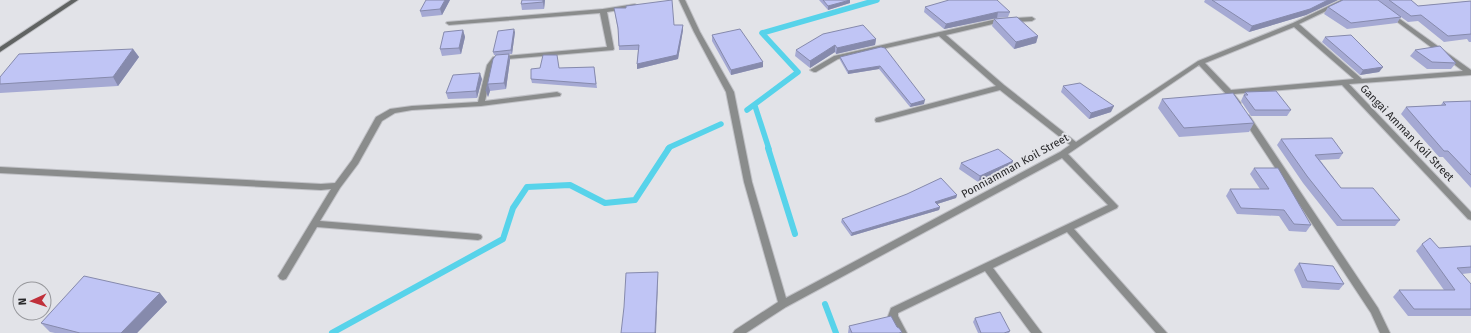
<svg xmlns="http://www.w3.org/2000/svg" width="1471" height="333" font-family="'Fira Sans',sans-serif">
<rect width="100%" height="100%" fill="#e2e3e8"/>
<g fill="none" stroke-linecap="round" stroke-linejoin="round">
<path stroke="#57d3ea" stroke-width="5.5" d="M755,106L769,149
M747,110L798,72L762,33L877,0
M668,149L670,147L721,124"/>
<path stroke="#57d3ea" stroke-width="6" d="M768,148L795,234
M825,304L836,333
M332,333L503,239L513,208L527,187L570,185L605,203L635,200L669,148"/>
<defs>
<path id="street" d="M679,0H685L700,32L734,92L752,182L786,298L1060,152L1070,145L1000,90L879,122H876L875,120L876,118L996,86L939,36L838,59L816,72H814L810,70L834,56L997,19L1032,17L1035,19L1032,21L997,23L946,35L1004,85L1076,142L1198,61L1293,23L1341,0H1349L1299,24L1362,79L1463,71L1388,15L1391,13L1393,14L1471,70V75L1349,84L1471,212V220L1468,219L1342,85L1234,94L1241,103L1237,105H1234L1226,94L1199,65L1068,154L1118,206L1117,208L1074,229L1167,333H1156L1067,232L993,268L1042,333H1031L985,271L898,313V316L907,333H897L888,316L891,308L1108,205L1062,158L786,307L746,333H733L735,330L778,302L744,182L726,92L694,32ZM1294,27L1354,79L1231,90L1205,63Z
M635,4L638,6L637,7L607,12L614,49L613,50L497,60L493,65L485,101L557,92L561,94L560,96L481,106L412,110L395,113L382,121L358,164L340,188L320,221L478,234L481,235L482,237L481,239L478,240L317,227L286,279L283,280L280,279L278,276L280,273L331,189L321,190L0,173V167L321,184L335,183L352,160L376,117L390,109L412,106L478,102L487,65L493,57L607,47L600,13L449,25L446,23L447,22L603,9Z
M1243,115H1249L1378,308L1390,333H1380L1371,313L1243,119L1242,117Z"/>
<path id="secondary" d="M71,0H78L0,52V47Z"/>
</defs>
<use href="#street" stroke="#c0c1c6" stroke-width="2"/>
<use href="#secondary" stroke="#c0c1c6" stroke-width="2"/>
<use href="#street" fill="#8a8c8c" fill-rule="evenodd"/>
<use href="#secondary" fill="#606362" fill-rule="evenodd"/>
</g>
<path fill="#a5a9d3" d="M450,0L442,15L422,17L420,11Z
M545,0L544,9L522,10L521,4Z
M819,0H850V3L828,10Z
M1205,0H1338L1306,15L1249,32L1204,2Z
M1379,0H1411L1418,6L1471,1V42H1469L1467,39L1444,42L1418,21L1408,22L1401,17L1397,23L1347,29L1324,14L1328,7L1379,1Z
M925,7L1010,12L1008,17L997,18L944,29L924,12Z
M614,8L674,25L683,30L678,59L637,69V64L638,50H619L618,30Z
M994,19L1038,36L1036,43L1014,49L992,26Z
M463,30L465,37L461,54L442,56L440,49Z
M515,32L512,54H509L510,60L506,89L490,91L488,97L486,91L496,55H494L493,52Z
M712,35L763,62V67L731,75L712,41Z
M1325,37L1383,67L1379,72L1360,75L1322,42Z
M876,39L875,45L836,54L835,52L810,68L795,56L796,50Z
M881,47L924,104L910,107L879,69L848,74L840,60V57Z
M133,49L139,57L118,86L0,93V77Z
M1415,50L1456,63L1451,69H1427L1410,56Z
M594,67L597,88L532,83L531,79L559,68Z
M482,79L477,98L448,99L446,93Z
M1063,86L1111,112L1089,119L1061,92Z
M1245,92L1291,110L1287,116H1251L1241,101Z
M1162,99L1254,123L1249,132L1179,137L1158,108Z
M1471,101V188L1443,157H1439L1401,114L1406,107L1441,105L1443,102Z
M1281,139L1343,153L1339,159L1320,160L1341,188L1400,220L1395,226H1337L1303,183L1277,145Z
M1013,161L1012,166L978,182L959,169L961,163Z
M1254,168L1311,225L1306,232L1289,231L1279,216L1237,214L1226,196L1230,189H1260L1250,174Z
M957,195L956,198L937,204L940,207L939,210L851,236L841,222L842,219Z
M1422,244L1439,248L1471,246V273L1462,274L1471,284V316H1408L1393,297L1399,290H1444L1416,251Z
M1299,263L1344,284L1339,290L1302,288L1294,270Z
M160,293L167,302L137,333H55L50,332L41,323Z
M975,318L1010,331L1009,333H978L973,322Z
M849,326L897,327L902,332L901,333H848Z"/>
<path fill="#868aac" d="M445,0H450L442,15L440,9Z
M543,0H545L544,9L543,2Z
M850,0V3L828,10V6Z
M1328,0H1338L1306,15L1249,32L1252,26Z
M998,12L997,18L944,29L946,24Z
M683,25V30L678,59L637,69V64Z
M514,29L515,32L512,54L511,50Z
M463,30L465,37L461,54L459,48Z
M1038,36L1036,43L1014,49L1016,42Z
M876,39L875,45L836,54L837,48Z
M835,45V52L810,68V61Z
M133,49L139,57L118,86L113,77Z
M509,54L510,60L506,89L504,83Z
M763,62V67L731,75V70Z
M880,66L879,69L848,74V71Z
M1383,67L1379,72L1360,75L1363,70Z
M480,73L482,79L477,98L476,91Z
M488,84L490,91L488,97L486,91Z
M925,100L924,104L910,107L911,104Z
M1114,106L1111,112L1089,119L1091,113Z
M1013,161L1012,166L978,182L980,176Z
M957,195L956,198L934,205L935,202Z
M940,207L939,210L851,236L852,233Z
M658,272V281L656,333H655Z
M160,293L167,302L137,333H121Z"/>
<path fill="#c0c5f5" stroke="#868aac" d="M426,0H445L440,9L420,11Z
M522,0H543V2L521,4Z
M672,0L674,25H683L677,55L637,64L639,45L619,46L618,28L614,8H626V6Z
M823,0H850L828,6Z
M949,0H997L1010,12H998L946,24L925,7Z
M1212,0H1328L1310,9L1252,26Z
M1343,0H1378L1401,17L1351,23L1328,7Z
M1389,0H1411L1418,6L1471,1V34L1448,36L1421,15L1411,16Z
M1017,17L1038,36L1016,42L994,19Z
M863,25L876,39L837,48L835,45L810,61L796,50L823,34Z
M514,29L511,50L493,52L498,31Z
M740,29L763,62L731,70L712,35Z
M463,30L459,48L440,49L444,32Z
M1351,35L1383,67L1363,70L1325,37Z
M1440,46L1456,63L1432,62L1415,50Z
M881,47L885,48L925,100L911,104L880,66L848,71L840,57Z
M133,49L113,77L0,84V77L19,54Z
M509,54L504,83L488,84L486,91L493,59L496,55Z
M543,55H557L559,68L594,67L596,84L531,79V69L540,68Z
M480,73L476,91L446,93L453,75Z
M1080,83L1114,106L1091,113L1063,86Z
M1276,91L1291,110H1255L1244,95H1248L1245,92Z
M1233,93L1254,123L1184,128L1162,99Z
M1471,101V175L1448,151H1444L1406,107L1446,105L1443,102Z
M1332,138L1343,153L1315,155L1341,188H1373L1400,220H1342L1307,176L1281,139Z
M998,149L1013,161L980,176L961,163Z
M1254,168H1278L1311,225L1294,224L1284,210L1241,208L1230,189H1269Z
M941,178L957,195L935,202L940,207L852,233L842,219L907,194Z
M1430,238L1439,248L1471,246V267L1457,268L1471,284V309H1414L1399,290H1455L1422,244Z
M1299,263L1333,266L1344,284L1307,281Z
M658,272L655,333H621L624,307L626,273Z
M84,276L160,293L121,333H80L41,323Z
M1000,312L1010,331L1004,333H981L975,318Z
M891,316L897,327L899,328L902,332L899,333H852L849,326Z"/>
<g text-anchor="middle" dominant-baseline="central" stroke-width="4" stroke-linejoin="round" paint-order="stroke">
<g font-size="11" fill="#272729" stroke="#e2e3e8">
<text transform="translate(1407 133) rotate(46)">Gangai Amman Koil Street</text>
<text transform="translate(1015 166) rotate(-29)">Ponniamman Koil Street</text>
</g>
</g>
<g transform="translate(32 301) rotate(267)"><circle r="19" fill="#e2e3e8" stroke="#97989c"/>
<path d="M0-3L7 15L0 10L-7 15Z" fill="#c0303a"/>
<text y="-6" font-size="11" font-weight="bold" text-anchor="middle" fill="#272729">N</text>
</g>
</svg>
